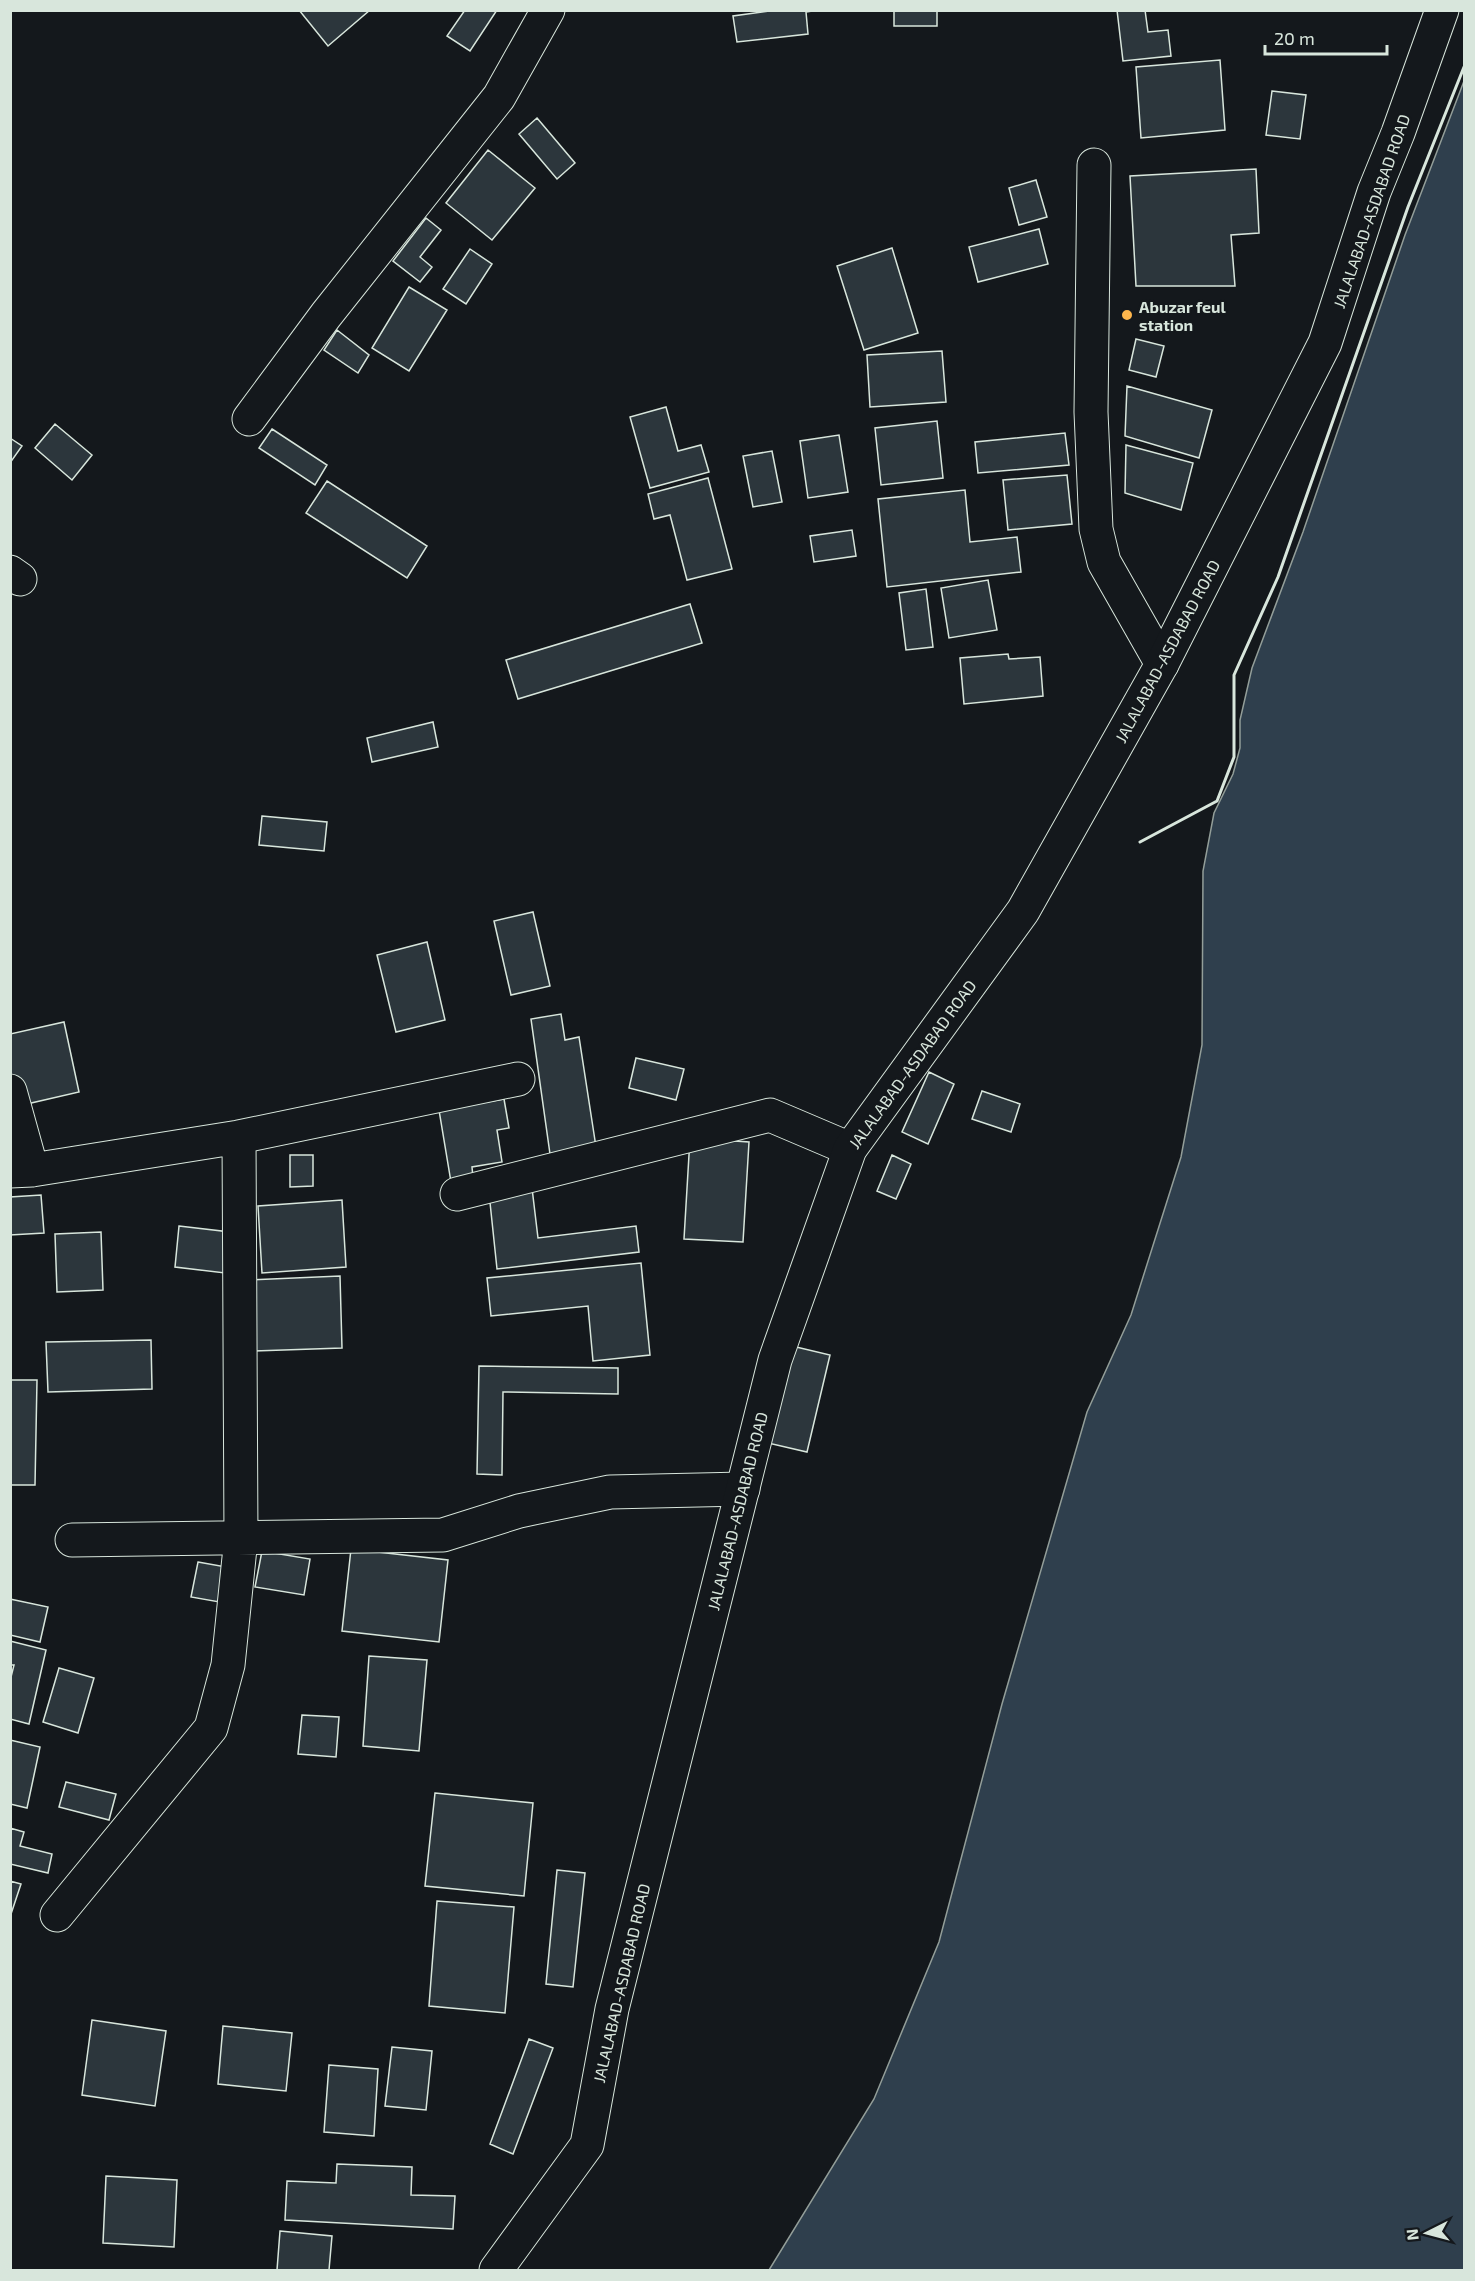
<svg xmlns="http://www.w3.org/2000/svg" width="1475" height="2281" font-family="'Exo 2',sans-serif">
<rect width="100%" height="100%" fill="#14181c"/>
<path fill="#2f3f4d" stroke="#939e99" stroke-width="1.5" d="M1464,81V2270H769L874,2099L939,1942L1002,1704L1087,1412L1131,1315L1181,1157L1202,1045L1203,871L1214,813L1233,774L1240,748V720L1252,668L1303,532L1405,235Z"/>
<path fill="#2c363c" stroke="#d8e6dc" stroke-width="1.5" d="M299,10H370L328,46Z
M465,10H497L470,51L447,36Z
M777,10H819L806,12L808,34L737,42L733,16Z
M894,10H937V26H894Z
M1117,10H1145L1148,32L1168,30L1171,56L1123,61Z
M1220,60L1225,130L1141,138L1136,67Z
M1272,91L1306,95L1300,139L1266,135Z
M537,118L575,163L557,179L519,134Z
M488,150L535,188L492,240L446,203Z
M1256,169L1259,233L1231,235L1235,286H1136L1130,176Z
M1036,180L1047,217L1019,225L1009,188Z
M426,218L441,230L420,257L432,267L420,282L393,261Z
M1039,229L1048,264L978,282L969,247Z
M892,248L918,333L864,350L837,266Z
M470,249L492,264L466,304L443,289Z
M409,287L447,310L409,371L372,348Z
M337,330L369,355L358,373L324,350Z
M1136,339L1164,346L1156,377L1129,370Z
M942,351L946,402L870,407L867,355Z
M1127,386L1212,410L1199,458L1125,436Z
M666,407L678,451L701,445L709,472L650,488L630,417Z
M937,421L943,478L881,485L875,428Z
M55,424L92,455L72,480L35,448Z
M272,429L327,465L315,485L259,448Z
M1065,433L1069,465L978,473L975,442Z
M839,435L848,492L808,498L800,441Z
M10,438L22,446L10,463Z
M1126,445L1193,463L1181,510L1125,493Z
M772,451L782,502L753,507L743,456Z
M1067,475L1072,524L1008,530L1003,480Z
M708,478L732,569L687,580L670,515L654,519L648,494Z
M327,481L427,546L407,578L306,513Z
M965,490L970,542L1017,537L1021,572L887,587L878,499Z
M852,530L856,556L814,562L810,536Z
M988,580L997,630L949,638L941,588Z
M926,589L933,647L906,650L899,593Z
M690,604L702,643L518,699L506,660Z
M1008,654L1009,659L1040,657L1043,696L964,704L960,658Z
M433,722L438,747L372,762L367,738Z
M262,816L327,822L324,851L259,845Z
M533,912L550,986L511,995L494,921Z
M427,942L445,1020L396,1032L377,955Z
M561,1014L565,1040L579,1037L596,1147L550,1154L531,1019Z
M64,1022L79,1092L18,1106L10,1074V1034Z
M636,1058L684,1069L676,1100L629,1088Z
M929,1072L954,1084L928,1144L902,1132Z
M982,1091L1020,1104L1011,1132L972,1119Z
M504,1099L509,1128L497,1130L502,1162L472,1167L473,1178L451,1182L439,1110Z
M690,1138L749,1142L743,1242L684,1239Z
M290,1155H313V1186L290,1187Z
M892,1155L911,1164L896,1199L877,1191Z
M532,1188L538,1238L636,1226L639,1252L497,1269L489,1193Z
M41,1195L44,1233L10,1235V1197Z
M342,1200L346,1267L262,1273L258,1206Z
M179,1226L230,1232L225,1273L175,1267Z
M101,1232L103,1290L57,1292L55,1234Z
M641,1263L650,1355L593,1361L588,1306L491,1316L487,1278Z
M340,1276L342,1348L253,1351L250,1280Z
M151,1340L152,1389L48,1392L46,1342Z
M792,1346L830,1355L807,1452L768,1443Z
M479,1366L618,1368V1394L503,1392L502,1475L477,1474Z
M10,1380H37L35,1485H10Z
M351,1549L448,1560L439,1642L342,1631Z
M262,1551L310,1559L304,1595L255,1587Z
M198,1562L232,1568L225,1603L191,1597Z
M10,1599L48,1607L40,1642L10,1635Z
M10,1641L46,1650L29,1724L10,1719V1681L14,1665H10Z
M369,1656L427,1660L419,1751L363,1746Z
M59,1668L94,1678L78,1733L43,1722Z
M302,1715L339,1717L336,1757L298,1754Z
M10,1740L40,1747L27,1808L10,1804Z
M66,1782L116,1794L109,1820L59,1807Z
M435,1793L533,1803L524,1896L425,1886Z
M10,1828L24,1832L20,1846L52,1854L48,1873L10,1864Z
M557,1870L585,1873L573,1987L546,1984Z
M10,1881L21,1884L10,1917Z
M437,1901L514,1907L505,2013L429,2006Z
M92,2020L166,2031L155,2106L82,2095Z
M223,2026L292,2033L286,2091L218,2084Z
M529,2039L553,2048L513,2154L490,2144Z
M392,2047L432,2051L426,2110L385,2106Z
M329,2065L378,2069L374,2136L324,2132Z
M337,2164L412,2167L411,2195L455,2196L453,2229L285,2220L287,2181L336,2183Z
M106,2176L177,2180L174,2247L103,2243Z
M280,2231L332,2236L329,2270H277Z"/>
<g fill="none" stroke-linecap="round" stroke-linejoin="round">
<defs>
<path id="street" d="M1094,165L1091,412L1096,529L1104,562L1162,664
M249,419L326,315L499,97L548,10
M10,572L20,579
M10,1091L32,1170
M239,1137L518,1079
M10,1171L32,1170L239,1137L241,1538L228,1665L211,1728L57,1915
M457,1194L770,1115L850,1149
M72,1540L443,1535L519,1511L610,1492L743,1489"/>
<path id="primary" d="M496,2270L587,2145L612,2009L775,1360L850,1149L1023,911L1162,664L1325,343L1374,192L1398,133L1442,10"/>
</defs>
<use href="#street" stroke="#d8e6dc" stroke-width="35"/>
<use href="#primary" stroke="#d8e6dc" stroke-width="35"/>
<use href="#street" stroke="#14181c" stroke-width="33"/>
<use href="#primary" stroke="#14181c" stroke-width="33"/>
<path stroke="#d8e6dc" stroke-width="3" d="M1140,842L1217,801L1234,757V675L1278,577L1408,207L1464,67"/>
</g>
<circle fill="#ffb74d" stroke="#14181c" stroke-width="2" cx="1127" cy="315" r="6"/>
<g text-anchor="middle" dominant-baseline="central" stroke-width="4.5" stroke-linejoin="round" paint-order="stroke">
<g font-size="16" fill="#d8e6dc" stroke="#14181c">
<text transform="translate(1371 211) rotate(-71)">JALALABAD-ASDABAD ROAD</text>
<text transform="translate(1167 651) rotate(-62)">JALALABAD-ASDABAD ROAD</text>
<text transform="translate(912 1064) rotate(-54)">JALALABAD-ASDABAD ROAD</text>
<text transform="translate(737 1511) rotate(-76)">JALALABAD-ASDABAD ROAD</text>
<text transform="translate(621 1983) rotate(-77)">JALALABAD-ASDABAD ROAD</text>
</g>
<g font-size="16" font-weight="bold" fill="#d8e6dc" stroke="#14181c" text-anchor="start">
<text x="1139" y="306">Abuzar feul<tspan x="1139" dy="18">station</tspan></text>
</g>
</g>
<rect width="1475" height="2281" fill="none" stroke="#d8e6dc" stroke-width="24"/>
<g transform="translate(1427 2233) rotate(264)" stroke="#14181c" stroke-width="4.5" paint-order="stroke">
<path d="M0-4.5L10 22L0 15L-10 22Z" fill="#d8e6dc"/>
<text y="-9" font-size="16" font-weight="bold" text-anchor="middle" fill="#d8e6dc">N</text>
</g>
<path d="M1265 45v9h122v-9" fill="none" stroke="#d8e6dc" stroke-width="3"/>
<text x="1274" y="45" font-size="18" fill="#d8e6dc" stroke="#14181c" stroke-width="4.5" paint-order="stroke">20 m</text>
</svg>
